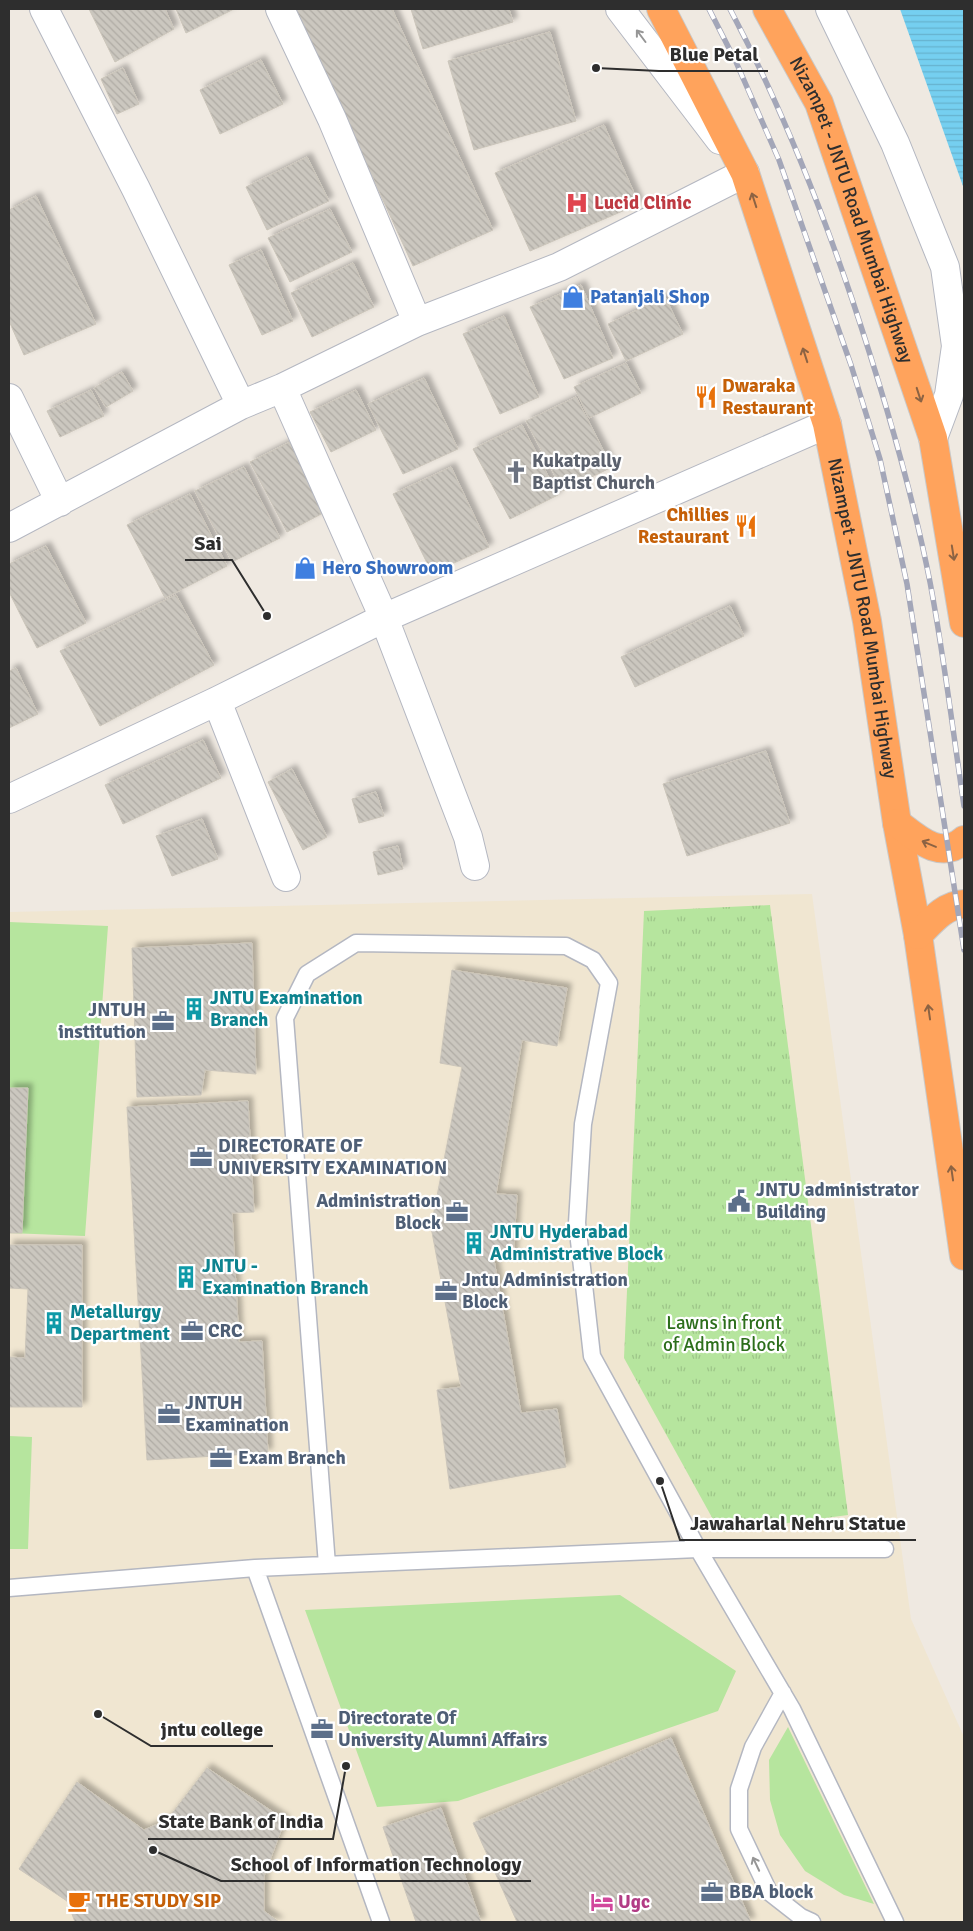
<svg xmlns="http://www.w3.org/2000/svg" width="973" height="1931" font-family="Signika,sans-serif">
<defs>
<pattern id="park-tufts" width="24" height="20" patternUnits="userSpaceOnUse" patternTransform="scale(1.25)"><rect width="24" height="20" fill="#b6e59e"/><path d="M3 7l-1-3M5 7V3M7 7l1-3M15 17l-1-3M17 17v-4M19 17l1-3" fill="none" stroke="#9dc588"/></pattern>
<pattern id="water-rules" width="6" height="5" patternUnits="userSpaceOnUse" patternTransform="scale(1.25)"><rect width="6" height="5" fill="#75cff0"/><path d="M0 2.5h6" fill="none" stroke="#66b2ce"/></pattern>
<pattern id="building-back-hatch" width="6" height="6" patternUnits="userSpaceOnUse" patternTransform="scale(1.25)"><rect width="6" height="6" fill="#cbc7bf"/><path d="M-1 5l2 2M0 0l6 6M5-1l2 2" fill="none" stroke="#afaba4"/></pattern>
<filter id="shadow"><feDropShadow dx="4.5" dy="-4.5" stdDeviation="2.5" flood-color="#0004"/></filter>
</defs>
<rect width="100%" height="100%" fill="#efe9e1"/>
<path fill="#f0e6d1" d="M812,894L911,1619L964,1737V1922H9V912Z"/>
<path fill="#b6e59e" d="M9,922L108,926L85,1236L9,1233Z
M9,1436L32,1437L28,1549H9Z
M620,1595L736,1671L718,1711L458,1801L377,1807L305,1610Z
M788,1727L874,1904L844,1895L805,1871L780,1835L770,1800L769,1760Z"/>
<path fill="url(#park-tufts)" d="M770,905L848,1515L720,1532L624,1358L644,911Z"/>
<path fill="url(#water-rules)" d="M900,9H964V189Z"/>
<path fill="url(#building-back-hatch)" stroke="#cbc5ba" filter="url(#shadow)" d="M89,9H165L174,29L115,62Z
M176,9H234L186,33Z
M296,9H392L493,230L413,266Z
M411,9H509L513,22L423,49Z
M550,32L576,121L474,150L448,61Z
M261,60L283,104L220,134L200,90Z
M123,68L139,104L117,114L101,79Z
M604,125L639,204L530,251L495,173Z
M307,157L329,201L267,230L246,187Z
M36,196L96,324L24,355L9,321V210Z
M330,209L352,252L290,282L268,238Z
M261,250L293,321L262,335L229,265Z
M353,263L374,307L312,337L291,293Z
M581,285L613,358L564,379L530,307Z
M665,297L683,334L626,361L608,324Z
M504,316L539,397L500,414L463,334Z
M626,363L641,393L589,418L574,387Z
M122,372L133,391L106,407L94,388Z
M424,378L458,449L403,474L368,404Z
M91,390L104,416L60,437L47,411Z
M356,390L376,430L331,452L310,412Z
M576,397L612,467L563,491L526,421Z
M522,425L558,495L510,519L473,449Z
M290,442L325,512L287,532L250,462Z
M244,467L280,538L232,562L195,491Z
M451,467L489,547L432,573L393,494Z
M190,494L227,566L165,598L127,525Z
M46,546L86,623L37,648L9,592V564Z
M176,595L214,665L100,726L60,651Z
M730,606L744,636L635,687L621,657Z
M16,668L38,714L9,728V671Z
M203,740L221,778L123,824L105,785Z
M766,751L790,823L687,856L663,784Z
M292,769L327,837L303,850L268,782Z
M376,792L384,816L359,823L352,799Z
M202,819L218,859L172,876L156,836Z
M398,846L403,869L378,875L373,852Z
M252,943L256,1074L205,1070L201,1095L137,1097L132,948Z
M452,970L567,988L557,1046L522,1040L496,1194L517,1195L513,1259L494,1260L521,1413L557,1409L566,1467L450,1489L437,1390L461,1387L431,1227L462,1067L440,1063Z
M9,1088H28L22,1233H9Z
M248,1101L254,1212L232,1213L239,1342L262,1341L268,1453L147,1460L127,1107Z
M9,1245H82V1407H9V1357L25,1358L28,1289L9,1288Z
M671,1738L751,1922H517L473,1823Z
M207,1768L285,1820L264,1876V1911L279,1922H75L67,1901L19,1869L77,1782L144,1830L167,1820Z
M441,1808L481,1922H416L383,1827Z"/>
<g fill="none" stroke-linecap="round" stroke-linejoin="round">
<defs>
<path id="lane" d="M327,1565L285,1018L307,974L356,943L566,946L593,960L609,983L583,1124L577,1223L592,1356L698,1549L792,1709L895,1922
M255,1568L381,1922
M9,1588L255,1568L698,1549H885
M783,1693L753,1747L739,1789V1829L769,1892L801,1917L812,1922"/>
<path id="street" d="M44,9L136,189L241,405
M280,9L332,119L417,322
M282,388L384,618L468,837L475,866
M9,398L60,502
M9,528L241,405L282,388L417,322L559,267L745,173
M217,701L286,877
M9,799L217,701L384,618L827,424"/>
<path id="secondary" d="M620,9L720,140
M830,9L895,143L945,267L956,346L949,395L933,438"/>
<g id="highway">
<path id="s1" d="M661,9L745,173L827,424L867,621L897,823L918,935L964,1256"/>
<path id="s2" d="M767,9L819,103L933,438L964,623"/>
<path d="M897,823C917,838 940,861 964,840"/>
<path d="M918,935C931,922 944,905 964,904"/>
</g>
</defs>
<use href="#lane" stroke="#b4b7c1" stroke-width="19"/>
<use href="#street" stroke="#b4b7c1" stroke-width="30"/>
<use href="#secondary" stroke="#b4b7c1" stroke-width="30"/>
<use href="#highway" stroke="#c9c9c9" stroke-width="30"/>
<use href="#lane" stroke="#fff" stroke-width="16"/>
<use href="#street" stroke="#fff" stroke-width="28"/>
<use href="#secondary" stroke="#fff" stroke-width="28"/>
<use href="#highway" stroke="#ffa35c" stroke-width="28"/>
<defs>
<path id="rail" d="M709,9L736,62L779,160L851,365L880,459L907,584L964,950
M730,9C779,102 818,199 852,299C883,392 911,486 930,582C944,656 953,732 964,806"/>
</defs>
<use href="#rail" stroke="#a3a6b8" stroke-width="5.5"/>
<use href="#rail" stroke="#fff" stroke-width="4" stroke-dasharray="11" stroke-linecap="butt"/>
</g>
<defs><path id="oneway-shaft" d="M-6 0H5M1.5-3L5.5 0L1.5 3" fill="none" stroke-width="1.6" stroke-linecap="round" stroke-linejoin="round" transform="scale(1.25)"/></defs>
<g stroke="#969696">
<use href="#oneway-shaft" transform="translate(641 36) rotate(-127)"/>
<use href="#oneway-shaft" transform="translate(756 1864) rotate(-115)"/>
</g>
<g stroke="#8c6343">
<use href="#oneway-shaft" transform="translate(754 200) rotate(-108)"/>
<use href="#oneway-shaft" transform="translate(805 355) rotate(-108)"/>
<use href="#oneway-shaft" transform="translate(919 395) rotate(72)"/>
<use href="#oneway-shaft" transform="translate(953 553) rotate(81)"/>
<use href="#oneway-shaft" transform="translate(929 844) rotate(-157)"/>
<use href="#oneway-shaft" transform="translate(929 1012) rotate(-98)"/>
<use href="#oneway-shaft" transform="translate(952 1173) rotate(-98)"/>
</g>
<defs>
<symbol id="hospital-bare" viewBox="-9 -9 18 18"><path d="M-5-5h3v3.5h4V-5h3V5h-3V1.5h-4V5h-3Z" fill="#e0444e" stroke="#fff" stroke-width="2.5" paint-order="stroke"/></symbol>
<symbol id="shop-bare" viewBox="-9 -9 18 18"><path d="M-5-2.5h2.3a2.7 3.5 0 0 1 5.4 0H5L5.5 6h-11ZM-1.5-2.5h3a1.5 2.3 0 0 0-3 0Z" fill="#3f7fe0" stroke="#fff" stroke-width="2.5" paint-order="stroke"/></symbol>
<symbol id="restaurant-bare" viewBox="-9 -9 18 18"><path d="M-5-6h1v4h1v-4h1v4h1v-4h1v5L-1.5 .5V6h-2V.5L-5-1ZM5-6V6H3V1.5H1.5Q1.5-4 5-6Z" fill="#e8710a" stroke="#fff" stroke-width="2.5" paint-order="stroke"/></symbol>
<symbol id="church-bare" viewBox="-9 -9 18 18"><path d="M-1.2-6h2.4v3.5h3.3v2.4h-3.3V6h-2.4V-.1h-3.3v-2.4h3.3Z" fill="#6b7280" stroke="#fff" stroke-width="2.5" paint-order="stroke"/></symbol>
<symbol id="building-bare" viewBox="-9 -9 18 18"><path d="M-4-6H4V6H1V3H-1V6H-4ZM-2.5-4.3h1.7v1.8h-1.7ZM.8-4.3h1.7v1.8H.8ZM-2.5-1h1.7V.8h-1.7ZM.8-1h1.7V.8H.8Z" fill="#0f9aa8" stroke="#fff" stroke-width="2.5" paint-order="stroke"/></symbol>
<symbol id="office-bare" viewBox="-9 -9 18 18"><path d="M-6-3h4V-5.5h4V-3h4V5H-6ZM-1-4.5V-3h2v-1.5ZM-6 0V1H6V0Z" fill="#5c6f8a" stroke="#fff" stroke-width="2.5" paint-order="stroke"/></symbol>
<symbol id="civic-bare" viewBox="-9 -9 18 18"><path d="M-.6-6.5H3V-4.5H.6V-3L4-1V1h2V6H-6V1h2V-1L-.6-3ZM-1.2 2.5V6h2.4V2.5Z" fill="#5c6f8a" stroke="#fff" stroke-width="2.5" paint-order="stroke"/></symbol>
<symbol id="cafe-bare" viewBox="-9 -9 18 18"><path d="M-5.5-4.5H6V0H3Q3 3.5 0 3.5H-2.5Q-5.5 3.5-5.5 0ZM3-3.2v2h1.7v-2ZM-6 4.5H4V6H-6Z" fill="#e8710a" stroke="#fff" stroke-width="2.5" paint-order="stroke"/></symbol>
<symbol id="hotel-bare" viewBox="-9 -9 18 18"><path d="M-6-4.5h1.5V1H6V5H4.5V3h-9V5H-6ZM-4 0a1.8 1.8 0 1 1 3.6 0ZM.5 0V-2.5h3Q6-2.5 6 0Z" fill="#d1479c" stroke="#fff" stroke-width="2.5" paint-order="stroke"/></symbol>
</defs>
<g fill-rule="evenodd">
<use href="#hospital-bare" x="561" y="187" width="32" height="32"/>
<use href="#shop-bare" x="557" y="281" width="32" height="32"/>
<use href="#restaurant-bare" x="690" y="381" width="32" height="32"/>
<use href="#church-bare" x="500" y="456" width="32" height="32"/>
<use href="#restaurant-bare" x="730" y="510" width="32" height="32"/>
<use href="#shop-bare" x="289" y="552" width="32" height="32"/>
<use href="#building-bare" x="178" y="993" width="32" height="32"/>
<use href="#office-bare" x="147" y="1005" width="32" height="32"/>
<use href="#office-bare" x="185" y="1141" width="32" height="32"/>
<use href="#civic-bare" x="723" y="1185" width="32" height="32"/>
<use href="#office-bare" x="441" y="1196" width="32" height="32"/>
<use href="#building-bare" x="458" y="1227" width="32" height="32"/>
<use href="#building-bare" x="170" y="1261" width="32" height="32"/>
<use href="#office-bare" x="430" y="1275" width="32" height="32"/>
<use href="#building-bare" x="38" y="1307" width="32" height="32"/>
<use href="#office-bare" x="176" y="1315" width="32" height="32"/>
<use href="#office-bare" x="153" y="1398" width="32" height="32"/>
<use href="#office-bare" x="205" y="1442" width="32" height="32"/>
<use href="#office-bare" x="306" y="1713" width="32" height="32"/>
<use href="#office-bare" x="696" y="1876" width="32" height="32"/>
<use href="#cafe-bare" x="63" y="1885" width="32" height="32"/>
<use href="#hotel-bare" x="586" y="1886" width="32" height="32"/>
</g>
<g text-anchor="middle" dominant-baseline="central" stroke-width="4.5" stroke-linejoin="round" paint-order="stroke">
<g font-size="19" font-weight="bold" fill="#be3a42" stroke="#fff" text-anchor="start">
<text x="594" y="203">Lucid Clinic</text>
</g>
<g font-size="19" fill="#2e2e2e" stroke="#fff">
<text stroke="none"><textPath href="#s2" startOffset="219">Nizampet - JNTU Road Mumbai Highway</textPath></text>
<text stroke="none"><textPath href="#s1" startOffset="646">Nizampet - JNTU Road Mumbai Highway</textPath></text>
</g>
<g font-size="19" font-weight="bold" fill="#366cbe" stroke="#fff" text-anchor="start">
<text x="590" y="297">Patanjali Shop</text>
<text x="322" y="568">Hero Showroom</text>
</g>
<g font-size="19" font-weight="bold" fill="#c56008" stroke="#fff" text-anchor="start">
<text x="722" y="386">Dwaraka<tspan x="722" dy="22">Restaurant</tspan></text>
<text x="729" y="515" text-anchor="end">Chillies<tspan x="729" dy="22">Restaurant</tspan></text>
<text x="96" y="1901">THE STUDY SIP</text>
</g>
<g font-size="19" font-weight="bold" fill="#5b616d" stroke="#fff" text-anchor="start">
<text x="532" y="461">Kukatpally<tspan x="532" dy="22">Baptist Church</tspan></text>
</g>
<g font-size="19" font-weight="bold" fill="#0d838f" stroke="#fff" text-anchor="start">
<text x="210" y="998">JNTU Examination<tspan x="210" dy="22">Branch</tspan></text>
<text x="490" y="1232">JNTU Hyderabad<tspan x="490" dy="22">Administrative Block</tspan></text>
<text x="202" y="1266">JNTU -<tspan x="202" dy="22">Examination Branch</tspan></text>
<text x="70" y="1312">Metallurgy<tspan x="70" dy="22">Department</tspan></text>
</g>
<g font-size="19" font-weight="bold" fill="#4e5e75" stroke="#fff" text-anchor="start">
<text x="146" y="1010" text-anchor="end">JNTUH<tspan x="146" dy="22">institution</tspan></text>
<text x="218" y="1146">DIRECTORATE OF<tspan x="218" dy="22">UNIVERSITY EXAMINATION</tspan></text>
<text x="756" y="1190">JNTU administrator<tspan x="756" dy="22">Building</tspan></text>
<text x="441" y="1201" text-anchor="end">Administration<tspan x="441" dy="22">Block</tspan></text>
<text x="462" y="1280">Jntu Administration<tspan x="462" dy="22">Block</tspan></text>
<text x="208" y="1331">CRC</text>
<text x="185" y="1403">JNTUH<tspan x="185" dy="22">Examination</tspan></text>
<text x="238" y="1458">Exam Branch</text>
<text x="338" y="1718">Directorate Of<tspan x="338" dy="22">University Alumni Affairs</tspan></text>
<text x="729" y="1892">BBA block</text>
</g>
<g font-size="19" fill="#2c6e1b" stroke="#fff">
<text x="724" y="1323">Lawns in front<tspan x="724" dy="22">of Admin Block</tspan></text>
</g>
<g font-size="19" font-weight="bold" fill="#b23c85" stroke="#fff" text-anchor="start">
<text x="618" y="1902">Ugc</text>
</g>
</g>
<path fill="none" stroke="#2e2e2e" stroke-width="2" d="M596 68L659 71H768M267 616L232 560H185M660 1481L680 1540H916M98 1714L151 1746H273M346 1766L333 1839H148M153 1850L221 1881H531"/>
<g fill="#2e2e2e" stroke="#fff" stroke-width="2">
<circle cx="596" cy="68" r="5"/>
<circle cx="267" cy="616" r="5"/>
<circle cx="660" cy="1481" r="5"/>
<circle cx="98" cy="1714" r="5"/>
<circle cx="346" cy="1766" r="5"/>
<circle cx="153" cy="1850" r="5"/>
</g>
<g font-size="20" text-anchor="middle" font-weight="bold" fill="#2e2e2e" stroke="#fff" stroke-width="4.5" stroke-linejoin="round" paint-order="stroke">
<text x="714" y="61">Blue Petal</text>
<text x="208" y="550">Sai</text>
<text x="798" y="1530">Jawaharlal Nehru Statue</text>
<text x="212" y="1736">jntu college</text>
<text x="241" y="1828">State Bank of India</text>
<text x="376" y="1871">School of Information Technology</text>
</g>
<rect width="973" height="1931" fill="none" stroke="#2e2e2e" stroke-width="20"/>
</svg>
